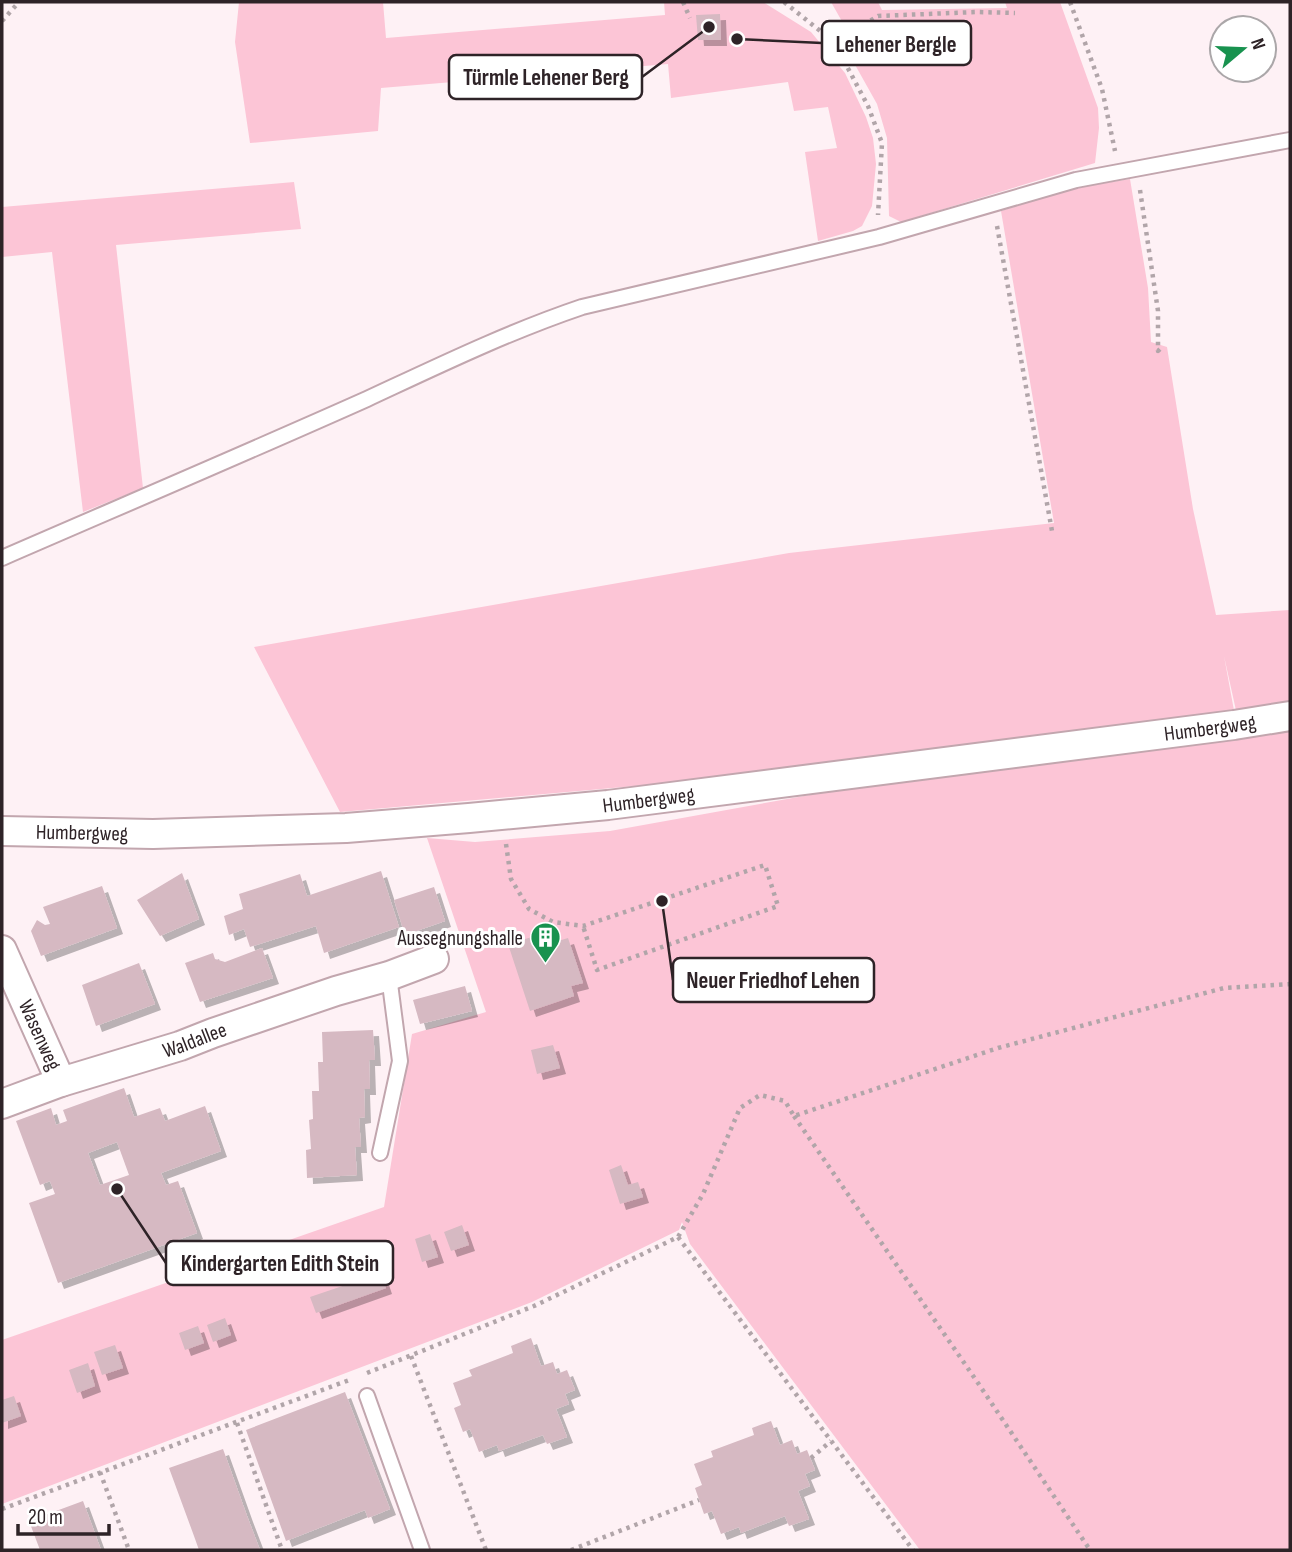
<svg xmlns="http://www.w3.org/2000/svg" width="1292" height="1552" font-family="'Sofia Sans Condensed',sans-serif">
<defs>
<filter id="shadow"><feDropShadow dx="6" dy="6" stdDeviation="0" flood-color="#0004"/></filter>
</defs>
<rect width="100%" height="100%" fill="#fef1f5"/>
<path fill="#fcc5d6" d="M239,2H383L386,38L665,15L664,2H763L811,32L845,73L866,117L873,138L876,164L872,206L862,226L853,231L818,241L805,152L837,148L828,107L794,111L788,82L671,98L668,64L381,88L378,131L250,143L235,42Z
M831,2H878L882,10L1007,8L1005,2H1060L1098,108L1099,128L1095,163L901,222L889,216L887,138L877,104L849,54L848,32Z
M1130,179L1148,288L1151,342L1167,347L1193,509L1216,615L1290,610V706L1237,715L1224,656L1235,716L669,783L340,812L254,647L789,553L1054,523L1001,211L1075,188Z
M294,182L301,229L116,245L143,488L83,512L52,252L2,257V207Z
M1290,722V1550H920L690,1244L682,1222L679,1230L532,1302L2,1504V1340L384,1207L412,1034L486,1012L427,838L475,842L610,831L843,789Z"/>
<path fill="#d6b9c2" fill-rule="evenodd" filter="url(#shadow)" d="M720,14L721,40H698L696,15Z
M381,871L399,927L324,953L316,926L250,947L244,929L229,935L224,916L243,909L239,894L300,874L307,896Z
M182,873L199,919L160,936L137,900Z
M102,886L117,928L41,956L31,931L37,920L45,925L50,924L43,907Z
M434,887L445,921L405,935L394,900Z
M532,937L535,948L568,938L583,983L571,986L574,996L530,1011L508,944Z
M262,948L273,978L200,1002L185,963L213,953L215,959L225,962Z
M139,963L155,1004L96,1026L82,985Z
M465,986L472,1011L420,1024L413,1000Z
M373,1030L375,1060H369L370,1089H364L365,1117L359,1118L361,1147H355L357,1175L307,1178L306,1150L311,1149L309,1120L313,1119L312,1091H319L318,1062H323L322,1032Z
M553,1045L560,1068L537,1074L531,1050Z
M124,1088L134,1117L160,1108L165,1121L205,1106L221,1151L161,1173L166,1185L178,1181L197,1233L58,1283L29,1203L55,1194L50,1181L40,1185L16,1121L51,1108L56,1125L67,1121L63,1110ZM117,1142L129,1175L100,1185L88,1153Z
M621,1165L628,1185L638,1182L643,1197L620,1204L609,1170Z
M462,1225L469,1245L451,1251L444,1232Z
M430,1234L438,1257L422,1262L415,1239Z
M381,1273L386,1288L316,1313L310,1297Z
M225,1318L231,1335L213,1342L207,1325Z
M198,1326L204,1343L185,1350L179,1333Z
M531,1338L541,1366L553,1362L557,1374L567,1370L575,1390L565,1394L569,1404L556,1409L567,1437L547,1444L543,1435L499,1451L497,1445L479,1452L470,1429L463,1432L454,1408L461,1405L453,1383L472,1376L469,1370L513,1353L511,1346Z
M115,1345L123,1368L102,1375L94,1352Z
M88,1363L95,1386L77,1393L69,1370Z
M345,1392L390,1509L368,1518L365,1510L286,1541L246,1430Z
M14,1396L21,1416L2,1423V1400Z
M771,1421L780,1445L792,1440L797,1454L807,1450L815,1470L805,1474L810,1486L798,1491L809,1519L789,1526L785,1516L741,1533L739,1527L721,1534L712,1511L704,1514L695,1488L702,1485L694,1464L713,1457L711,1451L754,1435L752,1428Z
M223,1449L247,1516L260,1550H199L194,1536L169,1468Z
M83,1501L101,1550H40L29,1521Z"/>
<g fill="none" stroke-linecap="round" stroke-linejoin="round">
<defs>
<path id="service" d="M2,558C124,505 246,453 367,399C438,366 508,332 582,307L879,237L1076,180L1290,140
M380,1153L400,1061L389,976
M367,1396L422,1550"/>
<g id="minor">
<path id="s1" d="M2,831L153,834L346,828L469,818L608,805L1234,725L1290,716"/>
<path id="s2" d="M2,950L61,1082"/>
<path id="s3" d="M2,1104L61,1082L180,1046L213,1033L336,991L389,976L434,959"/>
</g>
</defs>
<use href="#service" stroke="#c2a6ae" stroke-width="18"/>
<use href="#minor" stroke="#c2a6ae" stroke-width="32"/>
<path stroke="#b1a5a9" stroke-width="4.5" stroke-dasharray="3.5 5" stroke-linecap="butt" d="M683,2L690,18
M784,2L834,42L868,106L882,143L878,215
M1070,2L1102,89L1115,151
M2,21L19,2
M834,42L878,16L976,12L1015,13
M1140,190L1158,311V351L1160,349
M997,226L1052,531
M506,844L511,879L529,909L553,922L583,926L765,865L778,906L597,970L583,926
M794,1116L978,1383L1090,1550
M678,1237L913,1550
M411,1356L486,1550
M367,1373L534,1306L678,1237L703,1194L740,1108L760,1095L785,1101L794,1116L998,1048L1224,988L1290,984
M237,1423L282,1550
M811,1458L831,1441
M100,1472L129,1550
M2,1509L352,1379
M571,1550L699,1500"/>
<use href="#service" stroke="#fff" stroke-width="14"/>
<use href="#minor" stroke="#fff" stroke-width="28"/>
</g>
<defs>
<symbol id="building-pin" viewBox="-11 -11 22 30"><path d="M0 17L-7.5 6A9.5 9.5 0 1 1 7.5 6Z" fill="#18924f" stroke="#fff"/><path d="M-4-6H4V6H1V3H-1V6H-4ZM-2.5-4.3h1.7v1.8h-1.7ZM.8-4.3h1.7v1.8H.8ZM-2.5-1h1.7V.8h-1.7ZM.8-1h1.7V.8H.8Z" fill="#fff"/></symbol>
</defs>
<g fill-rule="evenodd">
<use href="#building-pin" x="528" y="920" width="35" height="47"/>
</g>
<g text-anchor="middle" dominant-baseline="central" stroke-width="6" stroke-linejoin="round" paint-order="stroke">
<g font-size="21" fill="#2e2327" stroke="#fff">
<text stroke="none"><textPath href="#s1" startOffset="1214">Humbergweg</textPath></text>
<text stroke="none"><textPath href="#s1" startOffset="648">Humbergweg</textPath></text>
<text stroke="none"><textPath href="#s1" startOffset="80">Humbergweg</textPath></text>
<text stroke="none"><textPath href="#s2" startOffset="93">Wasenweg</textPath></text>
<text stroke="none"><textPath href="#s3" startOffset="203">Waldallee</textPath></text>
</g>
<g font-size="21" fill="#2e2327" stroke="#fff" text-anchor="end">
<text x="523" y="938">Aussegnungshalle</text>
</g>
</g>
<path fill="none" stroke="#2e2327" stroke-width="2.5" d="M737 39L822 43M709 27L642 77M662 901L673 980M117 1189L166 1263"/>
<g fill="#2e2327" stroke="#fff" stroke-width="2.5">
<circle cx="737" cy="39" r="7"/>
<circle cx="709" cy="27" r="7"/>
<circle cx="662" cy="901" r="7"/>
<circle cx="117" cy="1189" r="7"/>
</g>
<g fill="#fff" stroke="#2e2327" stroke-width="2.5">
<rect x="822" y="21" width="149" height="44" rx="7"/>
<rect x="449" y="55" width="193" height="44" rx="7"/>
<rect x="673" y="958" width="201" height="44" rx="7"/>
<rect x="166" y="1241" width="227" height="44" rx="7"/>
</g>
<g font-size="23" text-anchor="middle" font-weight="bold" fill="#2e2327">
<text x="896" y="52">Lehener Bergle</text>
<text x="546" y="85">Türmle Lehener Berg</text>
<text x="773" y="988">Neuer Friedhof Lehen</text>
<text x="280" y="1271">Kindergarten Edith Stein</text>
</g>
<rect width="1292" height="1552" fill="none" stroke="#2e2327" stroke-width="7"/>
<g transform="translate(1243 49) rotate(71)"><circle r="33" fill="#ffffff" stroke="#aba7a9" stroke-width="2"/>
<path d="M0-5L12 26L0 18L-12 26Z" fill="#18924f"/>
<text y="-10" font-size="19" font-weight="bold" text-anchor="middle" fill="#2e2327">N</text>
</g>
<path d="M18 1524v10h91v-10" fill="none" stroke="#2e2327" stroke-width="3.5"/>
<text x="28" y="1524" font-size="21" fill="#2e2327" stroke="#ffffff" stroke-width="5" paint-order="stroke">20 m</text>
</svg>
